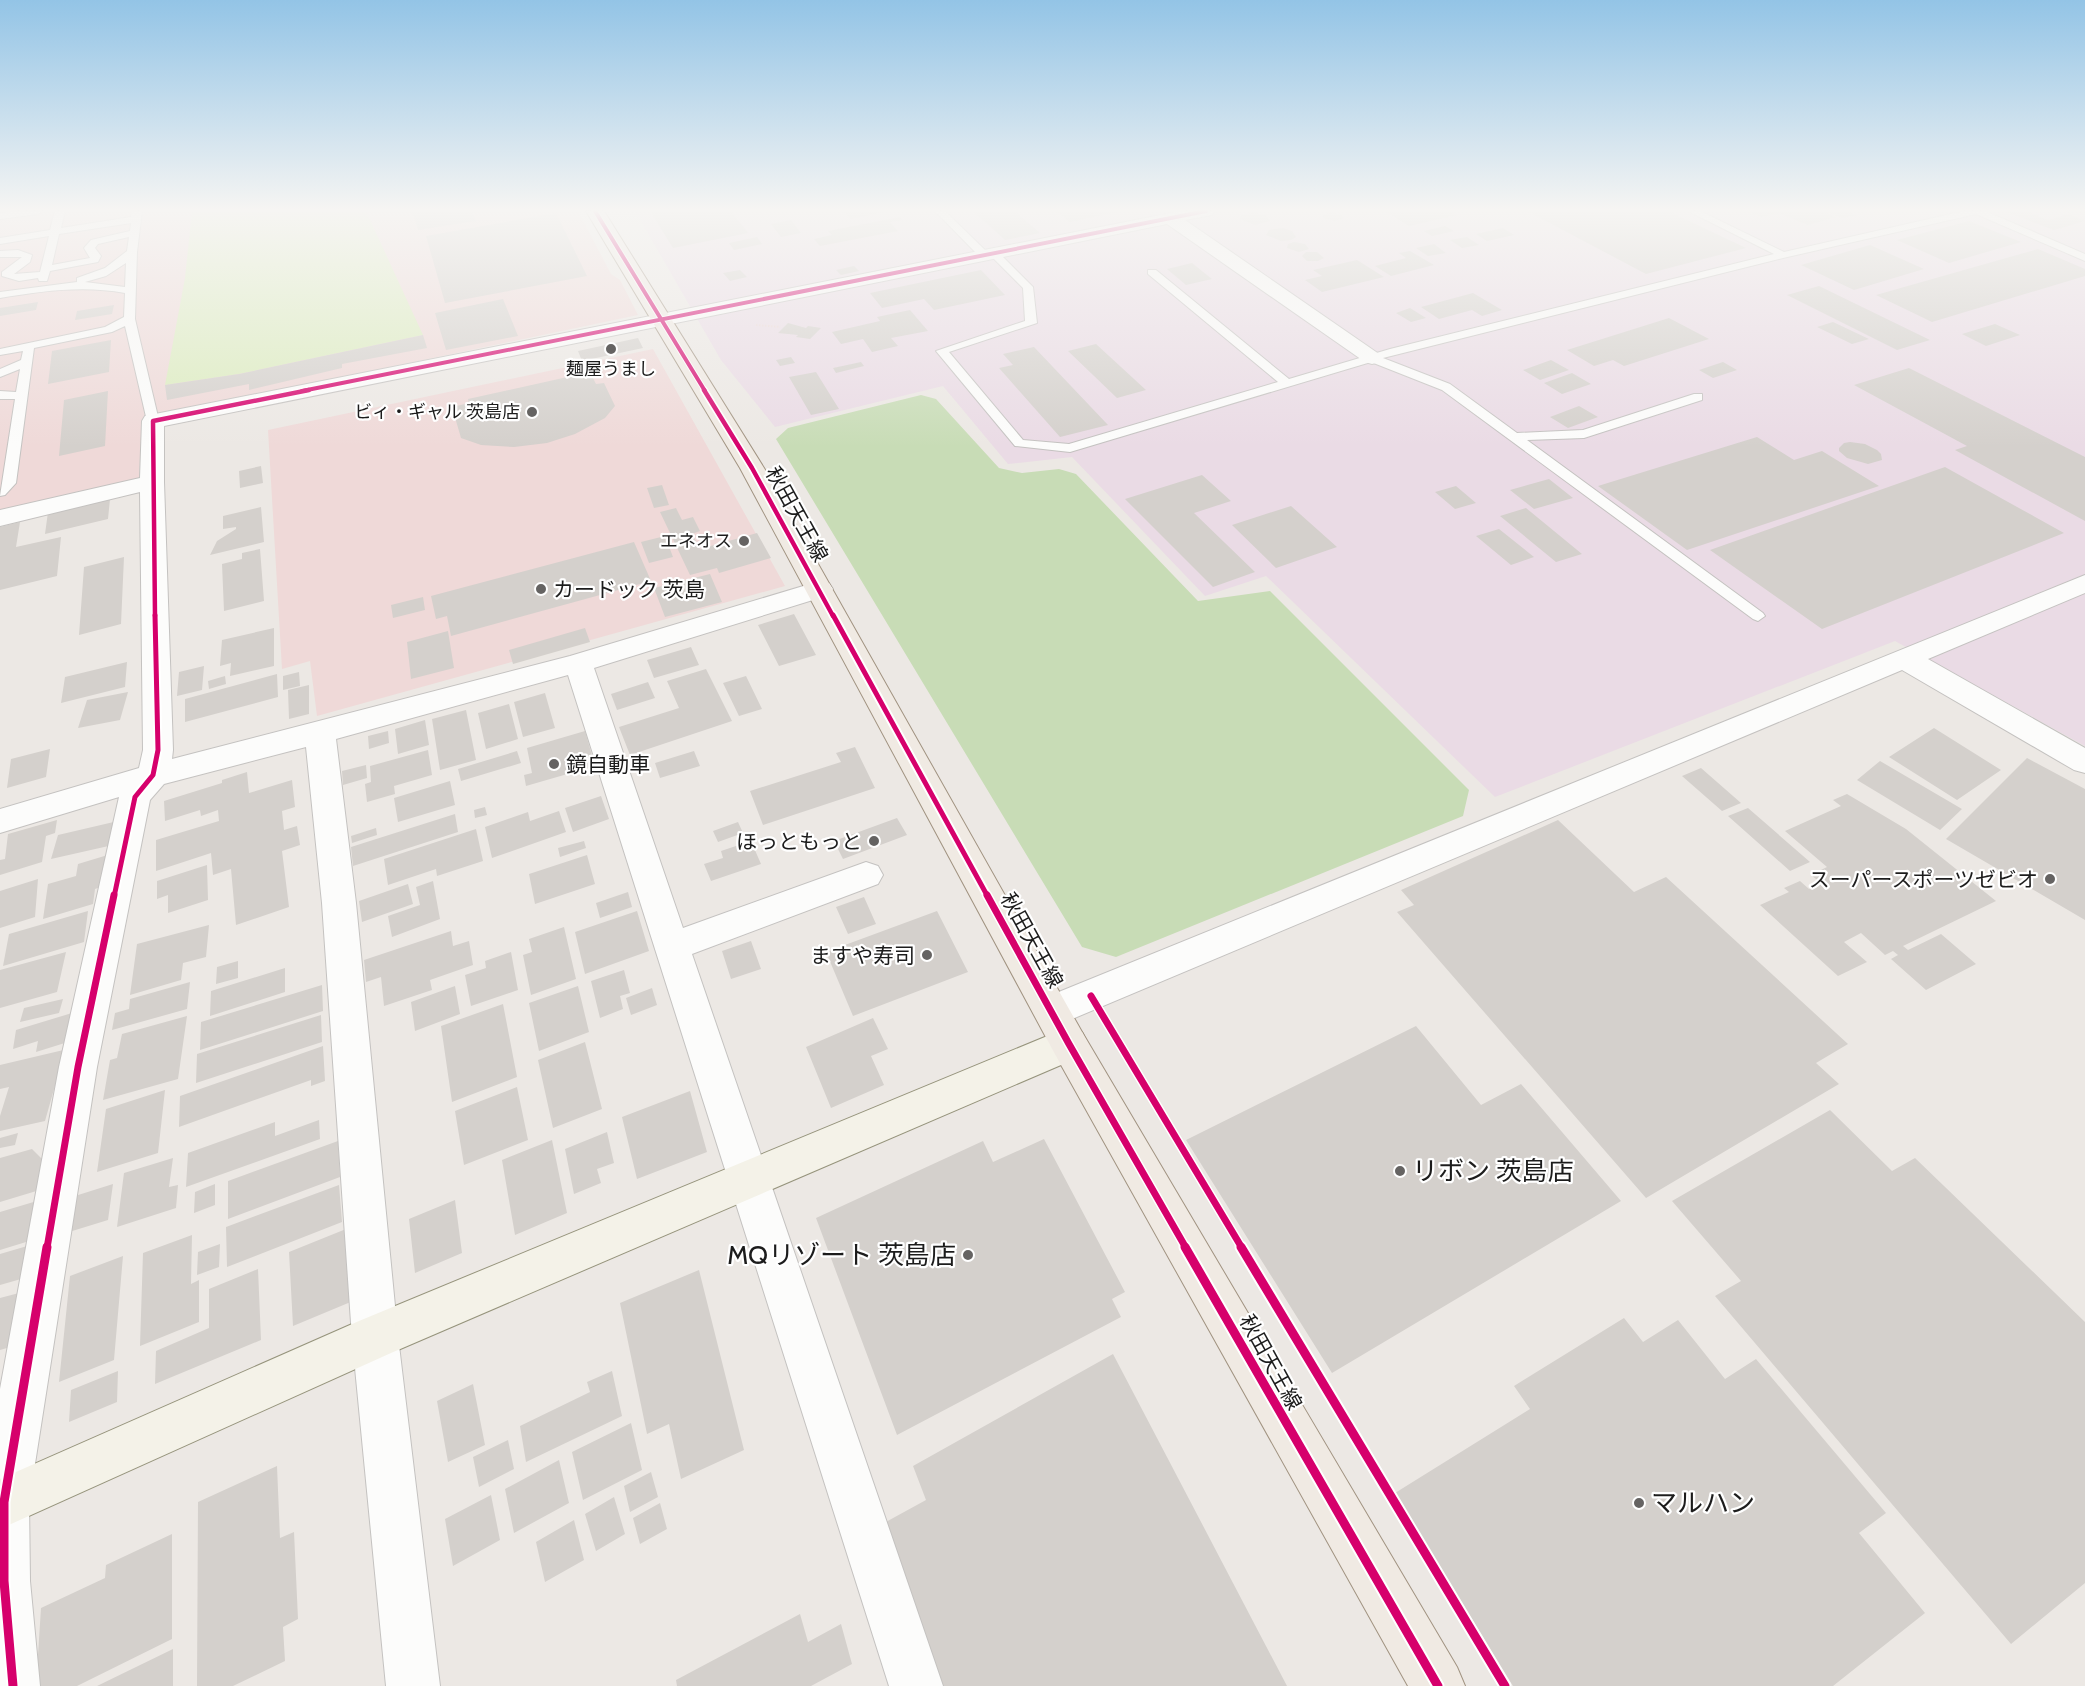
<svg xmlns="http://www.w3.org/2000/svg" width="2085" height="1686" font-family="Cabin,'Noto Sans JP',sans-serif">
<rect width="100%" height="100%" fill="#ece8e4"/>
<path fill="#efd9d8" d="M0,211H578L611,274L620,280L638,315L142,419L139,478L0,513Z
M653,349L785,586L317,716L310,661L282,669L268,430Z"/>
<path fill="#eadbe5" d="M635,211H2085V746L1895,641L1495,797L1266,576L1205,596L1072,457L1008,464L943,386L775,427L721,360Z"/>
<path fill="#dcecbf" d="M192,211H366L423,335L239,374L165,385L185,278Z"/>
<path fill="#c8dcb6" d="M921,395L936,399L999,468L1022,473L1059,469L1076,474L1198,601L1270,591L1469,790L1463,816L1116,957L1082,947L776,439L788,428Z"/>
<path fill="#d4d0cc" d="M412,211H472L476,221L418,230Z
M650,211H731L748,233L673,248Z
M843,211H884V212L851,219Z
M973,211H1015L1040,233L1005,240Z
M1056,211H1115L1117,212L1070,222Z
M1385,211H1450L1457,215L1409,226Z
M1527,211H1668L1746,248L1646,274Z
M1747,211H1821L1836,217L1808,225L1779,213L1762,217Z
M1825,211H1848L1857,215L1842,218Z
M2004,211H2025L2049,220L2068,214L2085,221L2054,230Z
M1253,212L1266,215L1270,221L1255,225L1240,219L1241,215Z
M1330,212L1341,214L1344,218L1335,221L1323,218V215Z
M556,213L587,276L445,303L426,236Z
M900,217L902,220L890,222L898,231L820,246L814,239L832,235L828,231Z
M791,220L801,233L781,237L771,224Z
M1969,221L2021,242L1949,263L1897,240Z
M1445,226L1454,231L1432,236L1424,231Z
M1283,228L1292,231L1296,237L1291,240L1281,241L1266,235L1269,230Z
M1503,228L1514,235L1487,241L1476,234Z
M757,237L762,244L734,250L729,243Z
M1467,237L1479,245L1462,248L1450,240Z
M1294,242L1305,244L1309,249L1299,252L1287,248L1288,244Z
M1434,244L1446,253L1428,256L1416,248Z
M1870,245L1924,269L1854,290L1801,265Z
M2038,249L2085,269V276L1932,322L1876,295Z
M1410,251L1434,265L1391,276L1375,266L1406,258L1399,253Z
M1306,252H1317L1324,258L1318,261H1307L1302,256Z
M1357,260L1384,277L1322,292L1305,280L1322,276L1313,270Z
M1192,263L1212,279L1186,285L1167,269Z
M854,266L859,271L841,275L836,270Z
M740,270L747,277L730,281L723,273Z
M981,270L1005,295L934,310L924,299L882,308L870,293Z
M1819,286L1930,340L1897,350L1787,295Z
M1473,293L1502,310L1482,316L1472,310L1439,319L1421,307Z
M503,299L518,336L446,350L435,313Z
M38,302L36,310L0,316V308Z
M114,305L112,314L75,320L77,311Z
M1410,308L1426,318L1411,322L1396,313Z
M910,310L928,331L891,338L898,346L872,352L863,339L841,344L832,332L880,321L877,317Z
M1669,318L1709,339L1624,366L1613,360L1594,366L1567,350Z
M1833,322L1869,339L1852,344L1817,327Z
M788,323L806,328L808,326L821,328L810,339L796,337L798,335L778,333Z
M1995,324L2020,335L1986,346L1962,334Z
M423,335L427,348L342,364V368L249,390V384L167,400L165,385L239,374Z
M638,338L643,348L582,361L578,351Z
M111,340L109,372L48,384L52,351Z
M1096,344L1146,390L1117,398L1068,351Z
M1034,347L1108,425L1060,437L999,368L1013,365L1003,354Z
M791,357L795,363L780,366L776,360Z
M1551,360L1569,370L1540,380L1523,370Z
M861,362L864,366L836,373L833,368Z
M1723,362L1737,370L1713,378L1699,370Z
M1909,368L2085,457V521L1955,450L1967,446L1854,385Z
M590,372L596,384L604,383L615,406L605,418L575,434L547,443L514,447L481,445L461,438L452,407L469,403L468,399Z
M816,372L839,409L811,415L789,377Z
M1572,373L1591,384L1562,394L1544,383Z
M108,391L105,446L59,456L64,400Z
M1579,406L1598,417L1568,428L1550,417Z
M1757,437L1794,460L1822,451L1879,486L1687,550L1598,486Z
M1850,442L1865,444L1877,450L1881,454L1882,460L1868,464L1847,458L1839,451V448L1844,443Z
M261,466L263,483L240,488L239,471Z
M1945,467L2064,533L1822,629L1710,550Z
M1202,475L1231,501L1194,513L1255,572L1213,587L1125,499Z
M1549,479L1573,498L1534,509L1510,490Z
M662,485L669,505L654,508L647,488Z
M1456,486L1476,503L1455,509L1435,492Z
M110,499L108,519L45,534L48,512Z
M1291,506L1337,547L1276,568L1232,525Z
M261,507L264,542L210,555L217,541L236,529V527L223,529V516Z
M676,508L682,520L693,517L700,531L692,534L700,549L757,533L771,558L719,573L717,568L690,575L660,512Z
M1526,508L1582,554L1556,562L1500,516Z
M20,522L16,547L61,537L57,576L0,590V527Z
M1499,529L1534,557L1511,565L1476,536Z
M665,536L673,557L649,563L641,542Z
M634,542L651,581L451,636L447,616L436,619L431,596Z
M260,549L264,601L224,611L222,564L242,559V553Z
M124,557L121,624L79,635L84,567Z
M710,574L722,602L665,617L654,588Z
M423,597L425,610L393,618L391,605Z
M794,614L816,655L779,666L758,625Z
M274,628V666L230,676L231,663L220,666L222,640Z
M585,628L590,642L513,664L509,650Z
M448,631L454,668L411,679L407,642Z
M691,647L699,665L654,678L647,660Z
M127,662L125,687L61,703L65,677Z
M204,666L202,690L177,696L179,672Z
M706,669L732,721L630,755L619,727L679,708L667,681Z
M299,672L300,686L283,690V676Z
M277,674L278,697L185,722V699Z
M225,676L226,684L209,689L208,681Z
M746,676L762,709L739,716L723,683Z
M648,682L655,698L617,710L611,694Z
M309,685V714L289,719L288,690Z
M128,692L120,720L78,728L87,700Z
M545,693L555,728L523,737L514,702Z
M509,704L518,739L486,749L478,713Z
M466,710L476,760L440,770L432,719Z
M425,720L429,745L398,754L395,729Z
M1934,728L2001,770L1957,800L1889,757Z
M388,731L389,743L369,749L368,736Z
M585,731L595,766L526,786L524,775L532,773L527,748Z
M855,747L875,788L763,825L750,791L841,762L836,753Z
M50,749L46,777L7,788L11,759Z
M428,750L432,775L394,786L395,794L367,802L365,784L371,782L370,766Z
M517,751L521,763L461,781L458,769Z
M694,751L700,766L660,778L655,763Z
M2027,758L2085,789V920L1946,839Z
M1880,761L1962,809L1940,830L1857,780Z
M366,765L367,778L343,785L342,771Z
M1701,768L1741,803L1722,811L1682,776Z
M247,772L249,793L292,780L295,807L282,811L284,830L297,826L300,845L282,851L289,907L236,925L231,869L213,875L211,853L156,871V840L219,821L218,810L201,816L200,810L165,821L164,801L222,783V780Z
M450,781L455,805L398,822L394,798Z
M1847,794L1906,829L1996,901L1903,946L1908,950L1941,934L1976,964L1926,990L1891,959L1898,955L1893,951L1885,955L1861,933L1844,942L1867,962L1838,976L1760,905L1789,892L1784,888L1800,881L1809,889L1821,883L1811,875L1827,867L1785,831L1841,806L1833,800Z
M601,796L609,819L573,832L565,808Z
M485,807L487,815L475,818L474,810Z
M1748,808L1810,862L1790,871L1728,816Z
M559,811L566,832L492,858L485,827L528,812L530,821Z
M455,814L458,832L353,866L351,847Z
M897,818L907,835L843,859L834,841Z
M57,820L55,833L46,836L42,862L0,875V860L5,859L8,834Z
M1558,820L1634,892L1666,877L1848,1044L1816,1063L1839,1084L1646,1198L1397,912L1414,905L1401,890Z
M118,821L113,845L51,859L58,835Z
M738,822L743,833L718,842L713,831Z
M376,828L377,835L352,843L351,836Z
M476,829L483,861L437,876L436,869L388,885L384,859Z
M584,841L586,848L560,857L558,848Z
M751,841L761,864L711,881L704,864L723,858L721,851Z
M111,854L109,884L95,889L93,904L43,919L48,884L76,876L78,864Z
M587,855L595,884L535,904L529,874Z
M207,865L208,900L168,913V895L157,899V881Z
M38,879L35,917L0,928V891Z
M433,881L440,919L392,937L388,916L420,905L416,887Z
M408,884L413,904L362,922L359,901Z
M628,892L632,907L600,918L596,903Z
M864,897L876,924L848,934L836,907Z
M88,911L84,942L3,966L9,934Z
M637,911L649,951L585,974L575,932Z
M937,911L968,972L853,1016L826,952Z
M209,925L206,957L183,963L181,980L130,995L137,944Z
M564,927L576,979L531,995L523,955L532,952L529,939Z
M451,931L453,946L469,941L473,965L430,980L432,990L384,1006L381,977L366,982L364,960Z
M751,941L761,969L731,979L722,951Z
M66,952L57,992L0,1008V970Z
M511,952L518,990L471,1006L465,975L486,968L485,961Z
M238,961V978L216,984L217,967Z
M285,968V992L210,1016L211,991Z
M624,970L630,993L620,996L623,1009L600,1018L591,981Z
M190,982L187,1009L112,1030L115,1013L129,1009L130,999Z
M322,985L323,1011L200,1050L201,1022Z
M455,986L460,1014L415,1031L411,1002Z
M578,986L589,1032L539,1051L529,1003Z
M652,988L657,1005L631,1015L626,998Z
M63,999L59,1013L20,1022L24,1008Z
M503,1004L517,1077L452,1102L441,1026Z
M72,1013L68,1042L36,1052L38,1041L13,1049L16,1030Z
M321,1015L322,1042L196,1083L197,1054Z
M187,1016L178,1079L103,1100L110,1060L117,1058L122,1034Z
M873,1018L888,1049L871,1056L884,1085L831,1108L806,1047Z
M1416,1026L1481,1105L1521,1084L1621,1201L1332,1373L1186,1140Z
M585,1042L602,1109L553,1128L538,1060Z
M323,1046L325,1081L311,1086V1080L179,1127L180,1096Z
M72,1048L56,1082L45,1121L0,1131V1116L9,1087L0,1089V1065Z
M517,1087L528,1140L464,1165L455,1111Z
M165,1090L158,1153L97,1172L106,1109Z
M690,1091L707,1152L637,1179L622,1117Z
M1830,1110L1892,1171L1915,1158L2085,1322V1583L2011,1644L1715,1296L1741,1281L1672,1201Z
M319,1120L320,1139L186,1187L188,1153L275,1122V1136Z
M607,1132L614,1163L597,1169L601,1183L574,1194L565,1149Z
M18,1133L15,1145L0,1148V1138Z
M1044,1139L1125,1292L1112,1299L1121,1317L897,1435L816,1218L983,1141L993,1162Z
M552,1140L567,1213L515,1235L502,1160Z
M338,1141L340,1177L228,1219V1181Z
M32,1149L48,1165L43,1189L0,1202V1158Z
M173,1158L169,1187L178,1185L176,1208L117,1227L124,1173Z
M113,1184L108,1220L69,1232L75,1196Z
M215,1184V1205L194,1213L195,1192Z
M339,1185L342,1222L227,1267L226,1227Z
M47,1198L39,1238L0,1250V1212Z
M455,1200L462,1253L415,1273L409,1219Z
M346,1229L353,1301L293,1326L289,1252Z
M192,1235L191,1284L199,1280V1322L140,1346L143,1253Z
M34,1244L28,1277L0,1285V1254Z
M220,1244L219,1267L197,1275L198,1252Z
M123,1256L114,1360L59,1382L70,1276Z
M258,1269L261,1340L155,1384L156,1351L209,1328V1289Z
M699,1270L744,1450L681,1479L669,1424L647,1434L620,1303Z
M19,1293L7,1348L0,1350V1298Z
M1624,1318L1643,1342L1678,1320L1725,1379L1756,1359L1886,1513L1859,1533L1925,1613L1833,1686H1513L1395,1493L1530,1409L1514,1386Z
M1113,1354L1287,1686H943L884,1523L926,1500L913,1466Z
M118,1371L117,1402L69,1422L71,1390Z
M612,1371L622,1416L526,1462L520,1426L590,1392L587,1382Z
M473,1384L485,1445L448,1462L437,1401Z
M631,1423L642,1470L583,1500L572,1452Z
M508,1440L514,1469L479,1487L473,1457Z
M559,1460L569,1503L514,1533L505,1489Z
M277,1466L280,1538L294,1532L298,1619L283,1627L285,1661L233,1686H197L198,1502Z
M651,1472L658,1497L630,1512L624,1486Z
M491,1495L500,1540L453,1566L445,1519Z
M614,1497L625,1534L596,1551L585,1514Z
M660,1503L667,1529L640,1544L633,1518Z
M574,1520L584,1560L545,1582L536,1542Z
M172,1534V1639L77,1686H36L41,1608L105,1578L106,1565Z
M800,1614L808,1642L841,1624L852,1664L811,1686H677L676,1680Z
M173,1649V1686H97Z"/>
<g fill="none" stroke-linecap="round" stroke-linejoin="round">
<defs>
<path id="lane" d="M18,211H43L38,214L0,219V213Z
M55,211H65L61,228L131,217L132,211H142L137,252L135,319L159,421L153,425L147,421L125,326L112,332L34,348L16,483L5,495L0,496L15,399H0V391L16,392L20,369L0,377V369L21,360L23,351L0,355V349L105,327L124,317L125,293C83,285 42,291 0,298V292L77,282V278L105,268L127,251L129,237L98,244L95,248L101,256L98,262L50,271L47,281H39L38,278L19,281L2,276V272L22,257H0V251L18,250L32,255L30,262L14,274L40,272L49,236L0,244V238L50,230ZM131,223L130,231L91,240L84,248L90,258L52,265L59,234ZM126,263L125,287L85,282L106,276Z
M935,211H945L987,252V256H979Z
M1688,211H1700L1784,252L1964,211H1985L2085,254V261L1976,214L1783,258L1383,358L1450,384L1517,433L1583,430L1694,394H1702V400L1584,438L1527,440L1763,613L1765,616L1758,621L1753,619L1442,390L1371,362L1070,452L1015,446L936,351L1025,321L1023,288L987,252L996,250L1033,287L1037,323L949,352L1023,440L1069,444L1278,382L1148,274V270H1156L1289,379L1390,349L1774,254Z"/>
<path id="street" d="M1181,211H1215L1212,215L1185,220L1379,354L1383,358L1379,362L1372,364L1365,362L1167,224L164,426V482L173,750L172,759L570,656L820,581L829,583L833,589L829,595L594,668L683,928L866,862L878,866L883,875L878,884L692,954L943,1686H889L568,675L336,739L356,903L398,1337L440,1686H386L352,1337L322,903L306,747L164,784L150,800L97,1067L29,1502L30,1581L40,1686H0V1389L59,1067L119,797L0,833V809L139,768L143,750L140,492L0,526V510L140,478L142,421L145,416Z
M2085,575V593L1928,659L2085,748V773L2074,770L1902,670L1065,1022L1052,1027L1039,1022L1033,1011L1039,1000Z"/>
<path id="secondary" d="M1069,1027L1082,1032L1088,1044L1082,1056L391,1353L0,1529V1479L359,1321Z"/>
<path id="primary" d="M586,211H604L764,468L1082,1032L1457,1667L1465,1686H1408L1056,1056L740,468Z"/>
</defs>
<use href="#lane" stroke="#c4c2c0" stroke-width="2"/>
<use href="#street" stroke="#c4c2c0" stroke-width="2"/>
<use href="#secondary" stroke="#96947c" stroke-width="2"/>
<use href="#primary" stroke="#a19381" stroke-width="2"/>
<path stroke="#ebd8d6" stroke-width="2" stroke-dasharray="1.5 1.5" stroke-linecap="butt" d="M756,325L780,327"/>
<path stroke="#ebd8d6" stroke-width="4.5" stroke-dasharray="4 4" stroke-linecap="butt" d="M1107,1022L1242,1248"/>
<path stroke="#ebd8d6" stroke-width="5" stroke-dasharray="4.5 4.5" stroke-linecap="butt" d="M1242,1247L1505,1686"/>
<use href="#lane" fill="#fcfcfb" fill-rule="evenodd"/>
<use href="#street" fill="#fcfcfb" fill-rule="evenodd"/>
<use href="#secondary" fill="#f4f2e8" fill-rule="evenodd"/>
<use href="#primary" fill="#f0eae3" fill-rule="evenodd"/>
<defs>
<path id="cycleway-far4" d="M595,211L705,391
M302,391L1206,211"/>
<path id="cycleway-far3" d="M704,390L752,468L833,616
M155,616L153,421L309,390"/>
<path id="cycleway-far2" d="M833,615L988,897
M114,897L135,797L153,775L158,750L155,615"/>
<path id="cycleway-far1" d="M987,895L1069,1044L1186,1248
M1091,996L1242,1248
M47,1248L78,1067L114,895"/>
<path id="cycleway" d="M1185,1247L1438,1686
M1241,1247L1505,1686
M13,1686L4,1581V1502L47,1247"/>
</defs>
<use href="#cycleway-far4" stroke="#fff" stroke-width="6"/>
<use href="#cycleway-far3" stroke="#fff" stroke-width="8"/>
<use href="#cycleway-far2" stroke="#fff" stroke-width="9"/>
<use href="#cycleway-far1" stroke="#fff" stroke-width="10"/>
<use href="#cycleway" stroke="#fff" stroke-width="13"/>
<use href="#cycleway-far4" stroke="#d6006c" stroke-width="4"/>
<use href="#cycleway-far3" stroke="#d6006c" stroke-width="4.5"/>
<use href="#cycleway-far2" stroke="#d6006c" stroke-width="5"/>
<use href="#cycleway-far1" stroke="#d6006c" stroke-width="7"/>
<use href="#cycleway" stroke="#d6006c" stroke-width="9"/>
</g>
<linearGradient id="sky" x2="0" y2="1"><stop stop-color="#93c4e6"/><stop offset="0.47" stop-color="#f6f5f3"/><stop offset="1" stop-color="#f6f5f3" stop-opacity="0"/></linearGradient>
<rect width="2085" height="447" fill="url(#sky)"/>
<g fill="#656362" stroke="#fff" stroke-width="2">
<circle cx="611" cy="349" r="6"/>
<circle cx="532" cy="412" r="6"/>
<circle cx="744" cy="541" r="6"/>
<circle cx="541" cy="589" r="6"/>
<circle cx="554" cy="764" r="6"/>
<circle cx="874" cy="841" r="6"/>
<circle cx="2050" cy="879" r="6"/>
<circle cx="927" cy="955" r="6"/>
<circle cx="1400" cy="1171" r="6"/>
<circle cx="968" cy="1255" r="6"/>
<circle cx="1639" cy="1503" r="6"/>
</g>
<g text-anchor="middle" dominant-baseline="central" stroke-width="4.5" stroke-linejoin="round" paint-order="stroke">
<g font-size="18" fill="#1c1c1c" stroke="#fff" text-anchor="end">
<text x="611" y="369" text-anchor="middle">麺屋うまし</text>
<text x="520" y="412">ビィ・ギャル 茨島店</text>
<text x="732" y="541">エネオス</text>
</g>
<g font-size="21" fill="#1c1c1c" stroke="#fff">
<text transform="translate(797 514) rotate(61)">秋田天王線</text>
<text transform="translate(1032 940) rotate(61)">秋田天王線</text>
<text transform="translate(1271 1362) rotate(61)">秋田天王線</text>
</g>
<g font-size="21" fill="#1c1c1c" stroke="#fff" text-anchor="end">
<text x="553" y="589" text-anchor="start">カードック 茨島</text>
<text x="566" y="764" text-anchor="start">鏡自動車</text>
<text x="862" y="841">ほっともっと</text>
<text x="2038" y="879">スーパースポーツゼビオ</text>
<text x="915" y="955">ますや寿司</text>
</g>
<g font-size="26" fill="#1c1c1c" stroke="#fff" text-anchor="start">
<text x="1412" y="1171">リボン 茨島店</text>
<text x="956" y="1255" text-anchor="end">MQリゾート 茨島店</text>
<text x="1651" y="1503">マルハン</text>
</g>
</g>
</svg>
